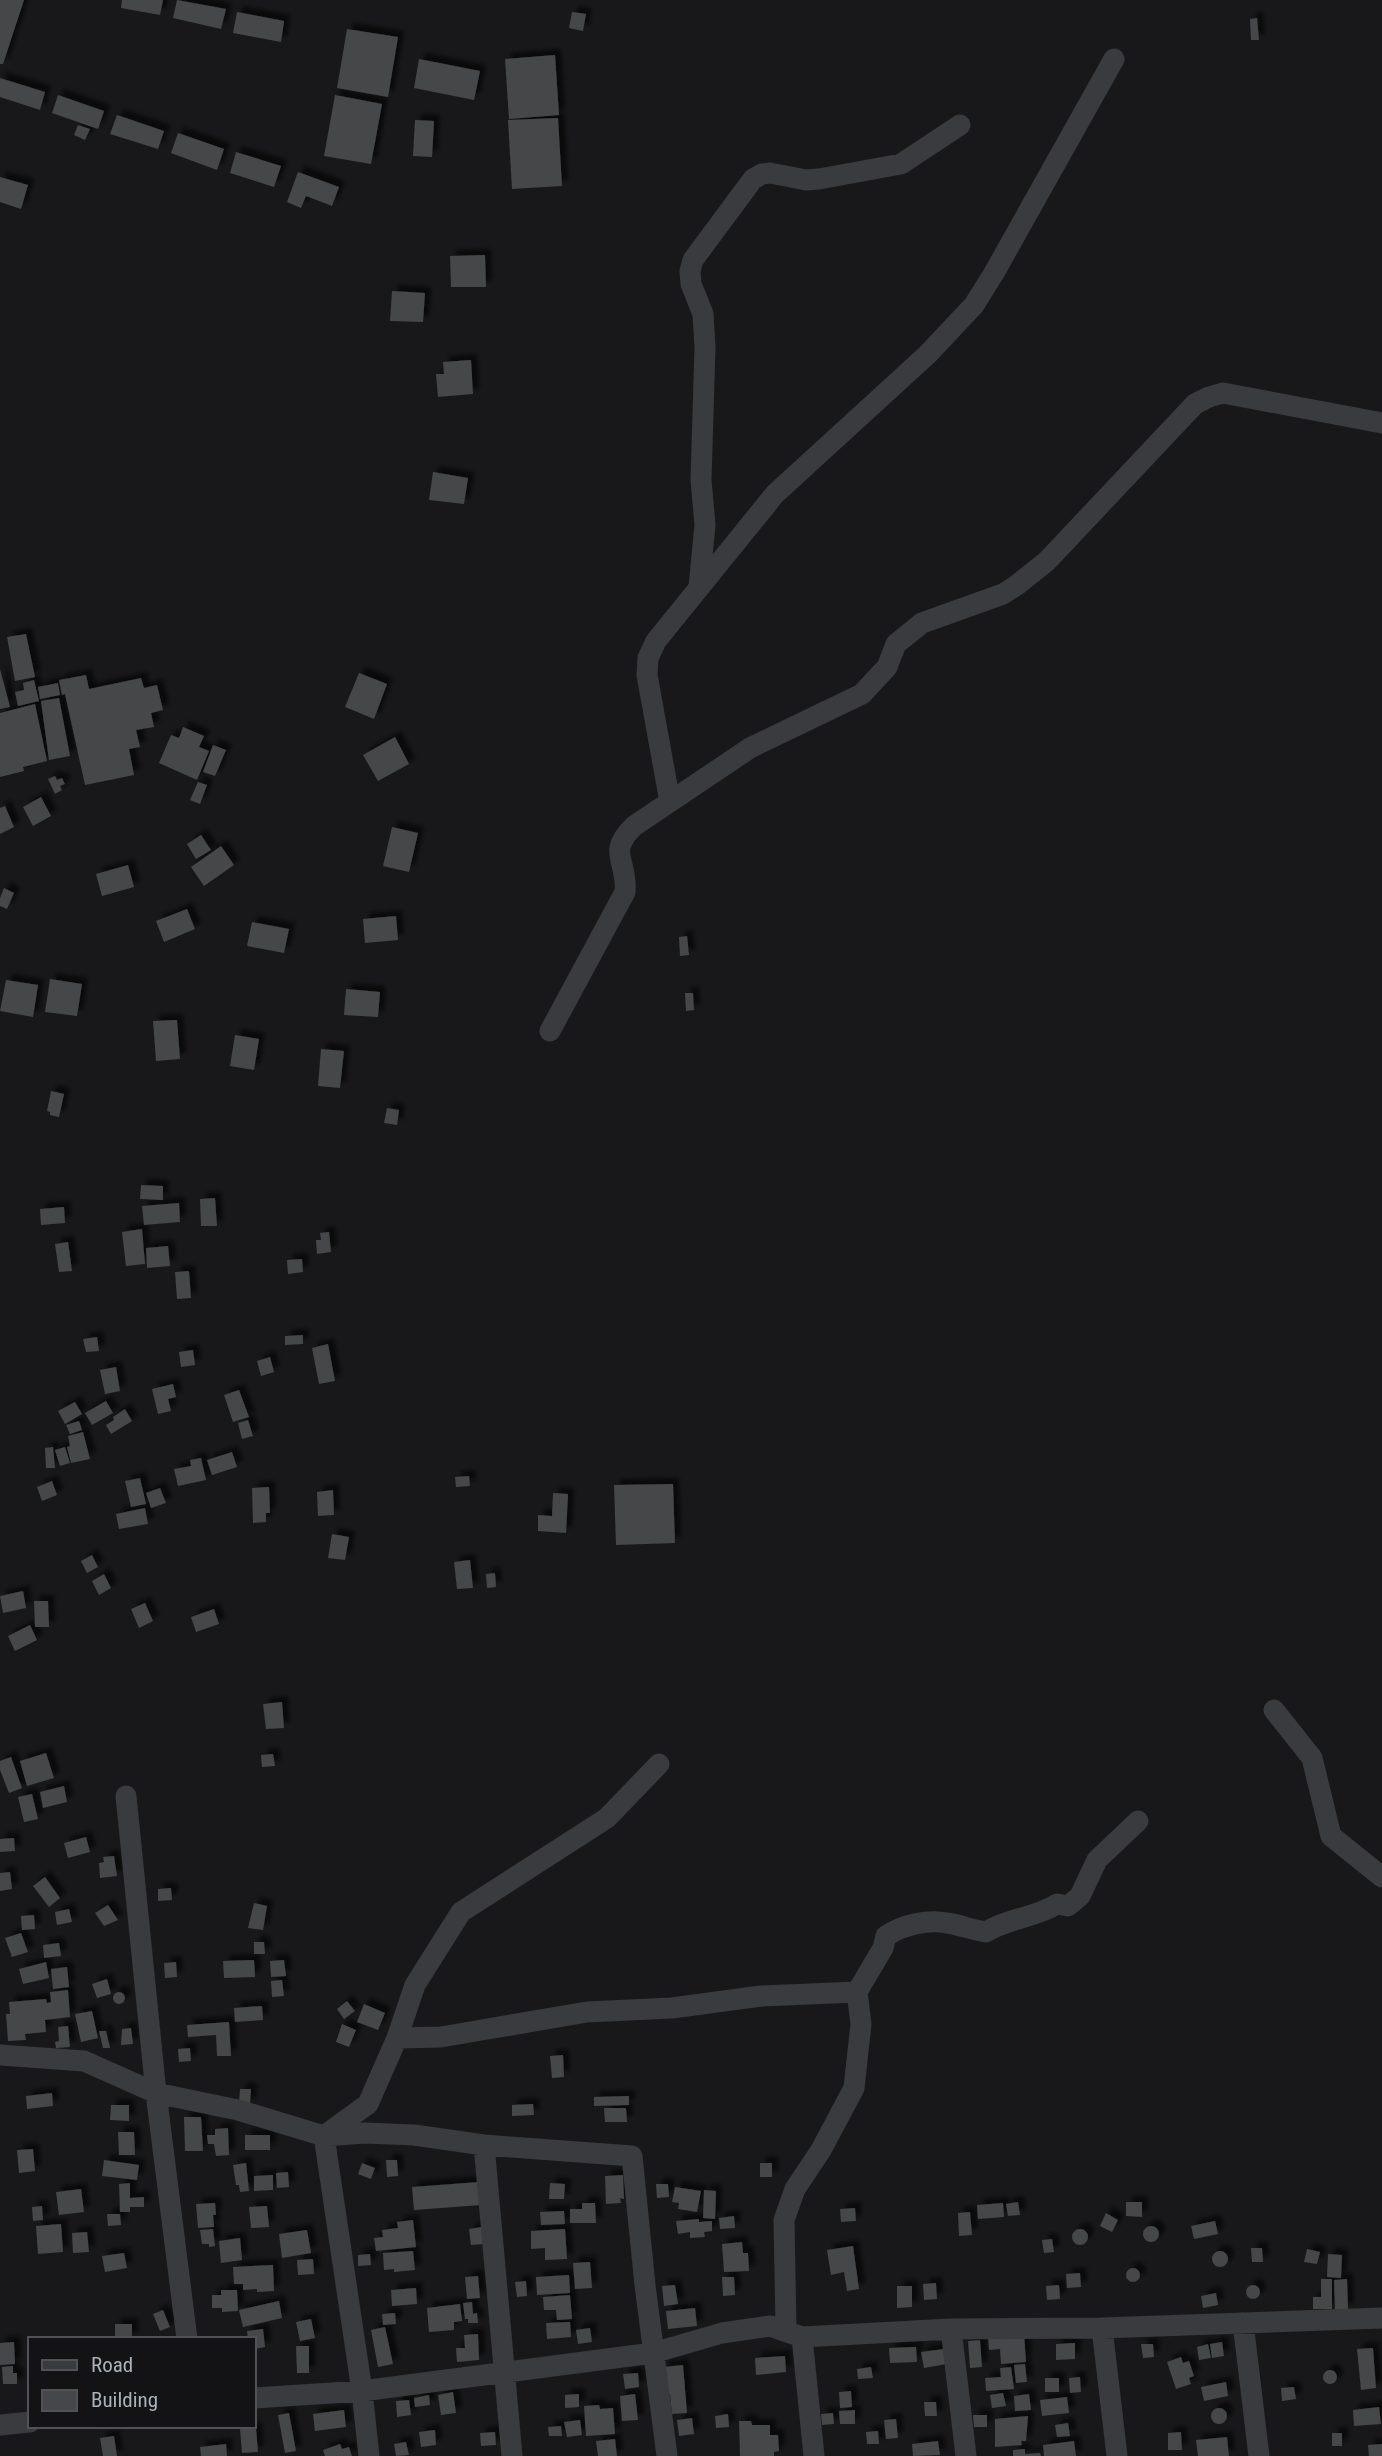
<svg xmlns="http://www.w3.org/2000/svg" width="1382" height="2456" font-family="'Roboto Condensed',sans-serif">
<defs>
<filter id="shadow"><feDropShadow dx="6" dy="-6" stdDeviation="2" flood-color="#0009"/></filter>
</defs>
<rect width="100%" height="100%" fill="#18181a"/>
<path fill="#45474a" filter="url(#shadow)" d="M0,0H24L3,64H0Z
M122,0H163L160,15L121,8Z
M177,0L226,9L221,29L173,18Z
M237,12L284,21L281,42L233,33Z
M572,12L586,14L583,31L569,28Z
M1257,18L1259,40H1251L1250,19Z
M347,29L398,37L388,97L337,88Z
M555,55L559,115L509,119L505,59Z
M419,59L480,71L474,100L414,88Z
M0,78L45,92L40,110L0,97Z
M58,95L104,111L98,129L52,113Z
M335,95L382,104L371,164L324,156Z
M117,115L164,131L158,149L110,134Z
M558,118L562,186L512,189L508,120Z
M415,120L434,121L432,157L413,156Z
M78,125L90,129L85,140L74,135Z
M178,133L224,149L217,170L171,153Z
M236,152L281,166L274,187L230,173Z
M298,172L339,187L332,206L306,196L301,208L287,202Z
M0,177L28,185L21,209L0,202Z
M485,255L486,287H451L450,256Z
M392,291L425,293L423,322L390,321Z
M471,360L473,394L438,397L436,374H444L443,362Z
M433,472L468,478L464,504L429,500Z
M26,634L35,677L15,681L7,637Z
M0,669L10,707L0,709Z
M359,673L387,684L374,719L345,707Z
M86,675L89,689L141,678L144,688L157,685L163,710L151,713L154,727L136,730L140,747L129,749L134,775L85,785L65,694L62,695L59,680Z
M34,680L39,701L18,706L15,692L24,690L23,683Z
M58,683L60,695L40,699L38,687Z
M59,698L70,756L49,760L41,701Z
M35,704L47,761L23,767L24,771L0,777V713Z
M183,727L204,736L199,747L209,751L197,780L159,763L171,735L179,738Z
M395,737L409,764L378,781L363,755Z
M213,745L226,750L215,776L203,772Z
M55,776L57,780L62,778L65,784L60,786L62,790L55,794L48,779Z
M198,782L207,785L200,804L190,800Z
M41,797L51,816L33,826L23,807Z
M5,806L14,827L0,834V808Z
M392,827L418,833L409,872L383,866Z
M201,835L211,850L196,859L187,844Z
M221,846L234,865L204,886L191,867Z
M128,865L134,887L102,896L96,874Z
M4,888L14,893L7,909L0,906V898Z
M187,909L195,929L164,942L156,921Z
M396,916L398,940L365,943L363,919Z
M252,922L289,929L284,953L247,946Z
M687,936L689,955L680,956L679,937Z
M50,979L82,984L77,1016L45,1012Z
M6,980L38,985L33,1017L0,1011Z
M346,989L380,992L378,1017L344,1015Z
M685,993H693L694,1010L686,1011Z
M177,1020L180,1059L156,1061L153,1021Z
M235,1035L259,1039L254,1070L230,1066Z
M321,1049L344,1051L340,1088L318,1086Z
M51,1091L64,1094L59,1117L50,1115V1112L47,1111Z
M387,1108L399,1110L397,1125L384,1123Z
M141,1185L163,1186V1200L140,1199Z
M215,1198L217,1226H201L200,1199Z
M179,1203L180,1222L144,1225L142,1206Z
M64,1207L65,1223L41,1225L40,1209Z
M142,1229L145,1264L126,1266L122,1232Z
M329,1232L331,1252L317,1254L316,1240H321L320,1233Z
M68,1242L72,1271L59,1272L55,1244Z
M168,1246L170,1266L147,1268L146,1248Z
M302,1259L303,1272L288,1274L287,1260Z
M189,1271L191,1298L177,1299L175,1272Z
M303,1335V1344L285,1345V1336Z
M97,1337L99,1351L86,1352L83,1339Z
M328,1344L335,1381L319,1384L312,1348Z
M193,1350L195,1365L181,1367L179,1352Z
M270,1357L274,1372L261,1376L257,1361Z
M116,1367L120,1391L105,1394L100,1370Z
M173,1384L176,1397L168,1399L171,1411L158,1414L152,1389Z
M239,1390L249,1417L233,1422L224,1395Z
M106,1401L113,1413L92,1425L85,1413Z
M75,1402L82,1414L65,1424L58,1411Z
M125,1409L132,1421L111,1434L106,1425L114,1420L113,1417Z
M248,1420L253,1436L242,1439L238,1423Z
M79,1421L82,1430L70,1434L66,1425Z
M83,1432L90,1459L71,1463L67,1447L70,1446L68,1436Z
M53,1447L55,1468H46L45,1448Z
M65,1447L70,1463L60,1466L55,1450Z
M232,1452L237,1467L212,1475L207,1460Z
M201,1458L206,1480L178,1486L174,1469L191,1466L190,1460Z
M469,1476L470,1486L456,1487L455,1477Z
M140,1478L146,1504L131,1507L125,1481Z
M52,1481L57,1495L42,1501L37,1487Z
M673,1484L675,1543L616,1545L614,1485Z
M269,1487L270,1513H266V1522L253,1523L252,1488Z
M160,1488L166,1503L151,1508L146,1493Z
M333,1490L334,1515L318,1516L317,1492Z
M553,1493L568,1494L566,1533L538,1531V1515L552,1516Z
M145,1508L148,1524L119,1529L116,1514Z
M332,1534L349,1537L345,1560L328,1558Z
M92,1555L98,1567L87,1573L81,1561Z
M470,1560L473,1588L457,1589L454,1562Z
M495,1573L496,1587L487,1588L486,1574Z
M104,1574L111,1588L99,1595L92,1581Z
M23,1591L26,1608L3,1613L0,1596Z
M34,1601H48L49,1627H35Z
M145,1603L153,1621L139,1628L131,1609Z
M214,1609L219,1624L196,1632L191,1617Z
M30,1625L37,1640L15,1651L8,1636Z
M282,1702L284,1728L266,1729L263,1704Z
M46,1753L54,1778L27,1786L20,1761Z
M273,1754L275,1766L262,1767L261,1755Z
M11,1757L22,1788L9,1793L0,1770V1761Z
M64,1786L67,1802L43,1808L40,1792Z
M32,1794L38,1819L24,1822L18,1797Z
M86,1837L90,1852L68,1858L64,1843Z
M14,1838L15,1851L0,1852V1839Z
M114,1856L117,1876L100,1878L99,1863L104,1862L103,1857Z
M10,1872L12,1889L0,1891V1873Z
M45,1877L60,1898L49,1907L33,1886Z
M171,1888L172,1900L158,1901V1889Z
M254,1903L267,1906L263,1930L248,1928Z
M108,1905L118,1920L104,1926L95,1913Z
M69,1909L72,1922L57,1925L55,1912Z
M34,1915L35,1929L22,1930L21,1916Z
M21,1933L28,1952L12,1957L5,1938Z
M254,1942H264L265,1954H254Z
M59,1943L61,1956L44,1958L43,1945Z
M254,1960L255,1977L224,1978L223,1961Z
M284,1960L286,1976L271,1977L270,1961Z
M46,1962L49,1978L23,1984L19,1969Z
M176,1962L177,1977L165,1978L164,1963Z
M67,1967L69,1987L53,1989L51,1969Z
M107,1979L111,1994L97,1998L92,1984Z
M282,1980L284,1996L272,1997L271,1981Z
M68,1990L70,2017L45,2020L46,2032L25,2034L26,2040L8,2041L6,2014H10L9,2002L46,1999L47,2003L51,2002L50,1992Z
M113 1998a6 6 0 1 1 12 0a6 6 0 1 1-12 0Z
M347,2001L355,2011L344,2019L337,2009Z
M364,2004L385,2013L378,2030L357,2022Z
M262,2006L263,2020L235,2022L234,2008Z
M92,2011L98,2038L81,2042L75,2014Z
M229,2022L231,2056H217L216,2035L188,2037L187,2025Z
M342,2024L356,2030L349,2047L336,2042Z
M68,2026L70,2047L56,2048L55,2042L59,2041L58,2027Z
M131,2028L133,2044L121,2045L122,2029Z
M99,2031H106L110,2048H103Z
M190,2048L191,2061L179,2062L178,2049Z
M563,2055L564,2077L552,2078L550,2056Z
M240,2089H251L250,2104L239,2103Z
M52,2093L53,2106L27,2109L26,2096Z
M629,2096V2105L594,2106V2097Z
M533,2104L534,2115L512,2116V2105Z
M111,2105H129V2121L110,2120Z
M604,2108H626L627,2122H605Z
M184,2117H201L203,2151H185Z
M228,2128L229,2155L216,2156L214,2144H208L207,2135H215V2129Z
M118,2132H134L135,2155H119Z
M245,2135H270V2150H245Z
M33,2149L35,2171L19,2173L17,2150Z
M104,2160L139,2165L137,2180L102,2176Z
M386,2160H397L398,2176L387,2177Z
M246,2163L249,2191L240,2192L239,2185H236L233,2165Z
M362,2163L375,2168L371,2179L358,2174Z
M760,2163H772V2177H760Z
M288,2172L289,2187L277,2188L276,2173Z
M273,2175V2190L254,2191V2176Z
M623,2175L624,2199L620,2198L621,2203L606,2204L605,2176Z
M479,2182L481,2205L414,2210L412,2187Z
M130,2183V2198L144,2197V2207H130V2212H120L119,2184Z
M550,2183L565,2184L564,2199H549Z
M656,2184H668L669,2197L657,2198Z
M675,2187L701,2191L697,2212L678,2209L679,2203L672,2202Z
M81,2189L84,2212L59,2215L56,2192Z
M704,2190L716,2191L715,2219L703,2218Z
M1018,2202L1020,2215L1008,2216L1006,2204Z
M1126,2202H1142V2217L1126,2216Z
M215,2203L216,2215H213L214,2227L198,2228L196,2204Z
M582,2203H595L596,2223H570V2209H582Z
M1003,2203L1004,2217L978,2219L977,2205Z
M42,2206L43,2220L33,2221L32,2207Z
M267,2206L269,2227L251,2228L249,2207Z
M855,2208L856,2221L841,2222L840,2209Z
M564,2211L565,2224L541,2225L540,2212Z
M970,2212L972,2235L959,2236L958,2213Z
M1106,2213L1118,2220L1112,2232L1100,2226Z
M107,2214H120L121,2225L108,2226Z
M734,2216L735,2228L720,2229L719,2218Z
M699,2219V2222L712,2221V2231L704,2232L705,2237L690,2238V2232L678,2234L676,2221Z
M413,2220L416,2247L376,2251L374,2238L383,2237L382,2230L398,2228L397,2222Z
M1215,2221L1218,2234L1194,2239L1191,2226Z
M61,2224L63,2252L38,2254L36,2226Z
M1143 2234a8 8 0 1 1 16 0a8 8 0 1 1-16 0Z
M482,2227L484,2244L471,2245L469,2229Z
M213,2229L215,2246L209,2247V2244H202L200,2230Z
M565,2229L567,2259L545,2260V2248L531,2249V2231Z
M1072 2237a8 8 0 1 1 16 0a8 8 0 1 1-16 0Z
M307,2230L311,2253L282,2258L279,2234Z
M87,2232L89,2252L73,2253L72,2233Z
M240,2238L242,2260L221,2263L219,2241Z
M1052,2239L1054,2252L1044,2253L1042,2240Z
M742,2242L743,2253H748L749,2271L724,2272L722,2244Z
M853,2246L859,2289L847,2291L844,2272L831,2275L827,2250Z
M1251,2248H1262L1263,2262H1252Z
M1307,2249L1320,2252L1317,2264L1304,2262Z
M1212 2259a8 8 0 1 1 16 0a8 8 0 1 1-16 0Z
M413,2251L415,2270L394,2272V2269L384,2270L383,2253Z
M124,2253L127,2268L105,2272L102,2256Z
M370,2254L371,2265L358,2266V2255Z
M1328,2254L1342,2255L1341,2278L1327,2277Z
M313,2259L314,2274L298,2275L297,2260Z
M590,2262L592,2288L575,2289L573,2263Z
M273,2265L274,2291L257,2292V2289L243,2290V2284H234L233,2267Z
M1126 2275a7 7 0 1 1 14 0a7 7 0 1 1-14 0Z
M1080,2273L1081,2287L1067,2288L1066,2274Z
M569,2275L570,2293L537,2295L536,2277Z
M478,2276L480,2298L467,2299L465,2277Z
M722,2277H734L735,2295L723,2296Z
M1321,2279H1332V2309H1313V2297H1321Z
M1347,2279L1348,2309L1335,2310L1334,2280Z
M526,2281L527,2296L517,2297L515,2282Z
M936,2283L937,2299L924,2300L923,2284Z
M675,2285L678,2304L664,2306L662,2286Z
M1059,2285L1060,2299L1047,2300L1046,2286Z
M1246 2292a7 7 0 1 1 14 0a7 7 0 1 1-14 0Z
M897,2286H912V2307L897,2308Z
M416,2288L417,2304L392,2306L391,2290Z
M221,2290H237L238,2311L222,2312V2308H212V2295H221Z
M1216,2293L1218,2305L1203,2308L1201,2296Z
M570,2295L572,2319L557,2320L556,2310H544L543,2297Z
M279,2301L282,2318L243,2327L239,2310Z
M472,2302L473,2314L477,2313L478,2323H468V2319H465L463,2303Z
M460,2304L462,2321L454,2322V2330L429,2332L427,2308Z
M695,2308L697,2326L668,2329L666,2311Z
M163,2310L170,2327L160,2331L153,2314Z
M395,2313L396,2324L383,2325L382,2314Z
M311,2319L315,2338L300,2341L296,2322Z
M570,2322L571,2337L547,2339L546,2323Z
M115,2324H132V2339H115Z
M385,2327L393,2364L378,2367L371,2330Z
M590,2328L592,2342L578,2344L576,2330Z
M263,2329L265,2347L254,2349V2339H248L247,2331Z
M478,2334L479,2360L457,2362L456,2348H465L464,2335Z
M1024,2334L1026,2362L1001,2364L1000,2349L989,2350L988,2336Z
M980,2340L982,2367L970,2368L968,2341Z
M14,2342L15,2364L0,2365V2343Z
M1222,2342L1224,2356L1212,2358L1210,2344Z
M1075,2343V2359L1056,2360V2344Z
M1141,2344H1153L1154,2357L1143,2358Z
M1208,2344L1211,2358L1199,2360L1197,2347Z
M296,2346H309V2373H297Z
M916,2347L917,2362L890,2363L889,2348Z
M1373,2348L1376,2388L1361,2390L1357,2349Z
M944,2349L947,2364L924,2368L921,2352Z
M785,2356L786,2372L756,2375L755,2358Z
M1181,2357L1183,2363L1189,2361L1194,2376L1189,2378L1191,2384L1176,2389L1167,2362Z
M1025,2364L1027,2382L1016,2383L1014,2365Z
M683,2365L687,2413L672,2414L670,2394H666L663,2367Z
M13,2366V2373H17V2384H3L2,2367Z
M871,2367L873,2378L858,2379L857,2369Z
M1011,2367L1014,2389L986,2391L985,2378L1001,2377L1000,2368Z
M1323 2377a7 7 0 1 1 14 0a7 7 0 1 1-14 0Z
M638,2373L639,2387L625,2389L623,2374Z
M1080,2377L1081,2392L1070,2393L1069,2378Z
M1045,2378H1059V2392H1045Z
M1226,2382L1228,2396L1204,2401L1201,2387Z
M1294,2387L1296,2399L1282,2401L1281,2388Z
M851,2391L852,2407L840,2408L839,2392Z
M453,2392L456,2413L441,2415L438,2395Z
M1003,2393L1006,2406L992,2408L990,2395Z
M579,2394V2407L565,2408V2395Z
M635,2394L638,2420L622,2421L620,2396Z
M1029,2394L1031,2410L1015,2411L1014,2396Z
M429,2395L430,2405L415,2407L414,2398Z
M1067,2397L1069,2413L1042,2416L1040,2400Z
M409,2400L411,2415L397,2417L396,2401Z
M924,2402H936L937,2416H925Z
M599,2405L600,2409L613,2408L615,2434L586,2436L584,2406Z
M1379,2407L1381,2424L1354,2426L1353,2410Z
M1211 2416a8 8 0 1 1 16 0a8 8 0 1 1-16 0Z
M344,2410L346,2427L315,2431L313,2414Z
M855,2410V2424H840L839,2411Z
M289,2413L296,2451L285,2453L278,2415Z
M833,2413L834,2424L822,2425L821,2414Z
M728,2414L729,2427L716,2428L715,2416Z
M973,2415H987V2427H974Z
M1028,2416L1026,2441H1021L1022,2445L995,2447V2419Z
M692,2418L694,2434L679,2436L677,2420Z
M896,2419L898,2438L886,2439L884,2420Z
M580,2420L582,2435L567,2437L564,2422Z
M739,2421H751L752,2425H770V2435H778L779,2451L774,2452V2456H740Z
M1068,2423L1070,2436L1057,2437L1055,2425Z
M561,2426L562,2436H549L548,2427Z
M256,2428L258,2452L242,2453L240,2429Z
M435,2430L436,2445L421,2447L419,2432Z
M878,2431L879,2444H867L866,2432Z
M495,2432L496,2445L481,2446L480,2433Z
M1181,2432L1182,2450H1168V2433Z
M1332,2433H1342V2446H1332Z
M114,2436L117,2456H103L100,2438Z
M1227,2437L1229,2456H1198L1196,2440Z
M615,2439L617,2456H598L596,2441Z
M938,2441L940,2455L913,2456L912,2444Z
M1074,2441L1076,2456H1044L1043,2445Z
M406,2442L409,2455L396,2456L394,2444Z
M226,2444L227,2456H201L200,2447Z
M340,2444L342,2449L349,2447L352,2456H325L323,2450Z
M1382,2444V2456H1369L1368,2445Z
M1025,2449V2454L1040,2453L1041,2456H1013V2450Z"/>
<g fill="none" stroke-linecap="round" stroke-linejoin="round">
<path stroke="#3a3b3f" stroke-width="21" d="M699,587L705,525L701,480L705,347L703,314L691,284L690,271L693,260L753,179L762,174L770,173L806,180L819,179L901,164L960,125
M670,802L647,675L648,658L656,641L775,494L928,354L974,305L994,273L1114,59
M550,1031L625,892C628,860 606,853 634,826L750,748L862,694L887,667L896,644L922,623L1003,594L1017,585L1047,561L1195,404L1209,397L1223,393L1382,423
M1274,1710L1312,1758L1331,1836L1382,1877
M126,1796L156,2093L187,2339
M397,2038L441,2037L587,2012L672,2008L761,1996L857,1992
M0,2055L84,2061L156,2093L238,2110L324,2136L365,2133L414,2135L484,2145L632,2156L645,2285L667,2456
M484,2145L512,2456
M1243,2323L1259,2456
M1102,2328L1117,2456
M951,2329L966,2456
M786,2330L784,2220L795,2189L821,2150L854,2088L861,2024L857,1992L883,1948L886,1936C902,1925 928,1919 947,1923C961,1925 972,1930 986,1932C1008,1918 1035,1918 1057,1904L1068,1906L1080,1896L1097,1860L1138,1821
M802,2337L814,2456
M254,2398L362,2391L653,2353L722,2333L770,2326L802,2337L951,2329L1102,2328L1382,2318
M0,2425L30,2422
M369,2456L362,2391L324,2136L368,2104L397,2038L415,1985L461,1912L607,1818L659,1764"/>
</g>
<rect x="28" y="2337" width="228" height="91" fill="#131315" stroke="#505257" stroke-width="2"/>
<rect x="42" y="2360" width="35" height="10" fill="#3a3b3f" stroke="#505257" stroke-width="2"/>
<text x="91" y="2372" font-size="21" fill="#abb1b9">Road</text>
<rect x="42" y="2390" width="35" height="21" fill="#45474a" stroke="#505257" stroke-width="2"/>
<text x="91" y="2407" font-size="21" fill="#abb1b9">Building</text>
</svg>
